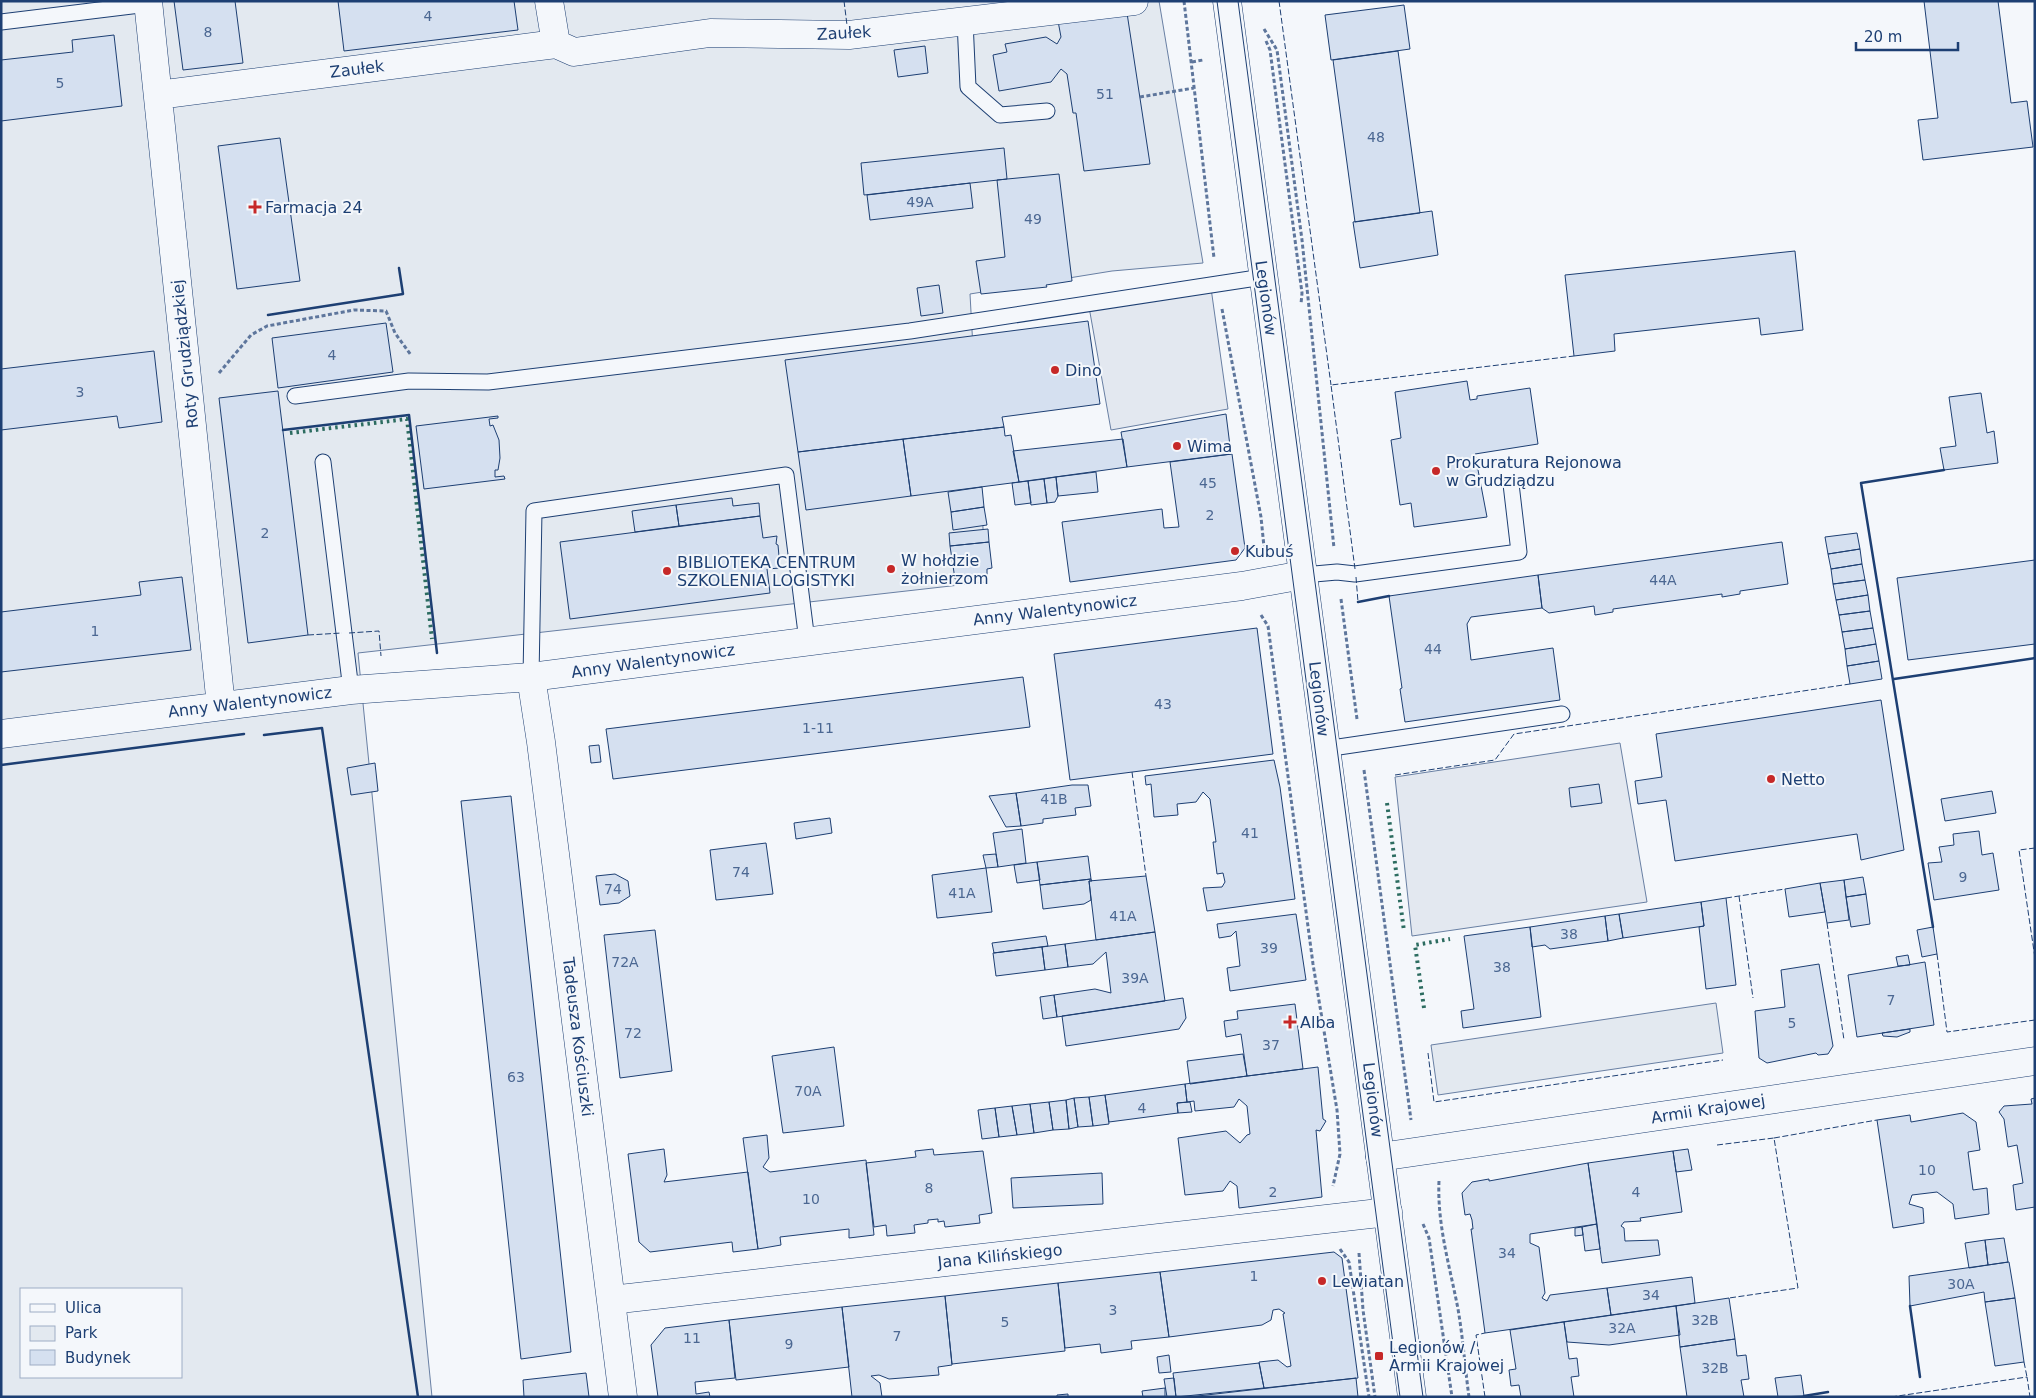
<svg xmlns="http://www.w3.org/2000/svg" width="2036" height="1398" font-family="'DejaVu Sans',sans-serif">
<rect width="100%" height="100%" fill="#f4f7fb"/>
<path fill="#e3e9f0" stroke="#687fa3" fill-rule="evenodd" d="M1,1H1159L1203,263L1112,271L970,294L986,582L358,653L432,1397H1ZM21,1289H181V1377H21Z
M1716,1003L1723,1053L1438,1095L1431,1045Z"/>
<path fill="#e3e8f0" stroke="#687fa3" d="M1211,288L1228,409L1111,430L1089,307Z
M1620,743L1647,902L1412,936L1395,777Z"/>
<path fill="#d5e0f0" stroke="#1d3f73" d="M174,1H235L243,63L183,70Z
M338,1H514L518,30L344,51Z
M1924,1H1998L2011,103L2027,101L2033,147L1923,160L1918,120L1938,118Z
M1404,5L1410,49L1331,60L1325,15Z
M1127,13L1150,164L1084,171L1076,113H1073L1067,74L1061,69L1051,82L999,91L993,55L1007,52L1005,44L1046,37L1057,44L1061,37L1058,21Z
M114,35L122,106L1,121V60L73,52L72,40Z
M925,46L928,73L898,77L894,50Z
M1398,51L1420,213L1355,222L1333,60Z
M280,138L300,281L237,289L218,146Z
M1004,148L1007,179L864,195L861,163Z
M1059,174L1072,281L1046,285L1047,287L981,294L976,261L1005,257L997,180Z
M970,183L973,208L870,220L867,195Z
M1432,211L1438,255L1360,268L1353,222Z
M1795,251L1803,330L1761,335L1759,318L1614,334L1615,351L1574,356L1565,275Z
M939,285L943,313L921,316L917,288Z
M1088,321L1100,404L1002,417L1004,427L798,452L785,360Z
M386,323L393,372L278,388L272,338Z
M154,351L162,422L119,428L117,416L1,430V369Z
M1467,381L1470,400L1477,399V396L1530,388L1538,444L1475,454L1487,517L1414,527L1411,503L1400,505L1391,440L1401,438L1395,392Z
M278,391L308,635L248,643L219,398Z
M1981,393L1987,433L1994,431L1998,463L1944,470L1940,448L1956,446L1949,397Z
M1226,414L1231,454L1127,467L1121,432Z
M498,416V418L489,419L490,426L493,425L499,440L500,458L498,470H495V477L504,476L505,479L424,489L416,426Z
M1004,427L1005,436L1011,435L1019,482L911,496L903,439Z
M903,439L911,496L806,510L798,452Z
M1123,439L1127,467L1019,482L1013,451Z
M1232,454L1245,548L1236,560L1070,582L1062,522L1162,509L1164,528L1179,527L1170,462Z
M1096,472L1098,492L1058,496L1056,477Z
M1056,477L1058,496L1055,502L1047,503L1044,479Z
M1044,479L1047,503L1031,505L1028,481Z
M1028,481L1031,503L1015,505L1012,483Z
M982,487L984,507L951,512L948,492Z
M732,498L733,506L759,503L760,516L679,526L676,505Z
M676,505L679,526L635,532L632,511Z
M984,507L987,525L953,530L951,512Z
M760,516L763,538L777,536L776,544L778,545L780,568L767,569L770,593L570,619L560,542Z
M988,529L989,542L950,546L949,533Z
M1857,533L1860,549L1828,554L1825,537Z
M989,542L992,568L987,569V576L955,579L950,546Z
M1782,542L1788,584L1740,591V594L1722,597V594L1613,609V612L1595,615L1594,606L1549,613L1542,608L1538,575Z
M1860,549L1862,564L1831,569L1828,554Z
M2035,560V644L1908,660L1897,578Z
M1862,564L1865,580L1833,584L1831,569Z
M1538,575L1542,608L1471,617L1467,624L1471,660L1553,648L1560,700L1405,722L1400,689L1402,688L1389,596Z
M182,577L191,650L1,672V612L141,595L139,582Z
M1865,580L1868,595L1836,600L1833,584Z
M1868,595L1870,611L1839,615L1836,600Z
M1870,611L1873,628L1842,632L1839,615Z
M1257,628L1273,754L1070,780L1054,654Z
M1873,628L1876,644L1845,649L1842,632Z
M1876,644L1879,661L1847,666L1845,649Z
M1879,661L1882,679L1850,684L1847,666Z
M1023,677L1030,727L613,779L606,729Z
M1881,700L1904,850L1861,860L1857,834L1675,861L1666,800L1638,804L1635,781L1662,777L1656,734Z
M599,745L601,762L591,763L589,746Z
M1274,760L1280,787L1295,899L1207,911L1203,888L1222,887L1225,882L1223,873L1217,874L1213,842H1216L1210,799L1203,792L1196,802L1177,804L1178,815L1154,817L1151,784L1146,785L1145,776Z
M375,763L378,791L351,795L347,768Z
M1599,784L1602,803L1571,807L1569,788Z
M1072,785H1088L1091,806L1075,808L1076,815L1043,819V823L1021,826L1016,793Z
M1992,791L1996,813L1945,821L1941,799Z
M1016,793L1021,826L1006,827L989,796Z
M511,796L571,1352L521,1359L461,801Z
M830,818L832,833L796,839L794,823Z
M1022,829L1026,863L998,867L993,833Z
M1979,831L1982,855L1993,853L1999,890L1934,900L1928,863L1942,862L1939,847L1954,845L1953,834Z
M766,843L773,894L716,900L710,850Z
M996,854L998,867L986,868L983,855Z
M1088,856L1091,879L1040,885L1037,862Z
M1037,862L1040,880L1017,883L1014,865Z
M986,868L992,912L937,918L932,875Z
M615,874L628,881L630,896L619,903L600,905L596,876Z
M1146,876L1155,932L1096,940L1089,881Z
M1863,877L1866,894L1846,897L1844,880Z
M1091,879L1092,881H1089L1091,900L1084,904L1043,909L1040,885Z
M1844,880L1849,920L1827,923L1820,883Z
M1820,883L1825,912L1789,917L1785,889Z
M1866,894L1870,924L1851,927L1846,897Z
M1726,898L1736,985L1706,989L1699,927L1704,926L1701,902Z
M1701,902L1704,926L1623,938L1619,914Z
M1296,914L1306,980L1230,991L1227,968L1240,966L1236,931L1231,936L1219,938L1217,924Z
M1619,914L1623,938L1608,941L1605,916Z
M1605,916L1608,941L1550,949L1545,945L1532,947L1530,927Z
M1530,927L1541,1017L1463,1028L1461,1011L1474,1009L1464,936Z
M1933,927L1937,954L1922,957L1917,930Z
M655,930L672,1071L620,1078L604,935Z
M1155,932L1165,1001L1057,1017L1054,995L1095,989L1111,993L1106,952L1093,964L1068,967L1065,944Z
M1046,936L1048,946L994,953L992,943Z
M1065,944L1068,967L1045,970L1042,947Z
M1042,947L1045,970L996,976L993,953Z
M1908,955L1910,965L1898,966L1896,957Z
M1925,962L1934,1025L1857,1037L1848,975Z
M1819,964L1833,1046L1828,1054L1818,1055L1816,1053L1767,1063L1759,1058L1755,1011L1785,1007L1781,970Z
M1054,995L1057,1017L1043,1019L1040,997Z
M1183,998L1186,1018L1179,1029L1066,1046L1062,1016Z
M1295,1004L1303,1069L1247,1076L1241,1034L1226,1037L1224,1021L1238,1019L1237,1011Z
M1910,1029V1032L1897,1037L1883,1036L1882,1033Z
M834,1047L844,1126L783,1133L772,1056Z
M1243,1054L1247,1076L1190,1084L1187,1061Z
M1318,1067L1323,1119L1326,1121L1320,1131L1316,1130L1322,1197L1239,1208L1237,1186L1230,1181L1223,1191L1185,1195L1178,1138L1226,1131L1240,1143L1247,1135L1250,1134L1247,1106L1239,1099L1234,1107L1195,1111L1194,1101L1187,1102L1185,1084Z
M1185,1084L1187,1102L1177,1103L1178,1113L1109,1122L1105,1095Z
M1105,1095L1109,1124L1093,1126L1089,1097Z
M1089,1097L1093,1126L1078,1127L1074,1098Z
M1074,1098L1078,1127L1069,1129L1066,1100Z
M2035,1098V1207L2016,1210L2013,1185L2023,1183L2017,1145L2008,1147L2004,1119L1999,1112L2004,1106L2032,1104L2031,1099Z
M1066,1100L1069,1129L1053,1130L1049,1102Z
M1049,1102L1053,1130L1034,1133L1030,1104Z
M1190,1102L1192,1112L1178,1113L1177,1103Z
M1030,1104L1034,1133L1017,1135L1012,1106Z
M1012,1106L1017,1135L999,1137L995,1108Z
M995,1108L999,1137L982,1139L978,1110Z
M1963,1113L1976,1122L1980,1150L1968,1152L1973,1190L1987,1188L1989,1214L1955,1219L1953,1204L1937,1192L1912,1195L1909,1204L1923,1208L1924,1223L1893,1228L1877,1120L1910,1115L1911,1122Z
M767,1135L769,1158L763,1167L770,1172L866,1160L874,1235L849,1238V1229L780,1237L781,1245L758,1249L743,1138Z
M664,1149L667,1175L664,1182L748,1172L758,1249L733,1252L732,1242L650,1252L639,1242L628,1154Z
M933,1149L934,1155L983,1151L992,1213L979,1215L980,1223L945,1227L944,1221L938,1222V1219L928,1220V1223L914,1225L915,1233L887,1236L886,1225L874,1227L866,1163L916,1157L915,1151Z
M1688,1149L1692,1170L1676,1172L1673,1151Z
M1673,1151L1682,1212L1640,1218L1641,1221L1624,1222L1621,1226L1624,1228L1625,1241L1658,1240L1660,1255L1602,1263L1588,1163Z
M1588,1163L1597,1224L1530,1234V1243L1539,1247L1545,1293L1542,1298L1547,1301L1550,1295L1607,1288L1611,1315L1485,1333L1471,1229H1473L1472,1220L1470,1214L1465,1215L1462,1193L1472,1182L1489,1179V1181Z
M1102,1173L1103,1204L1013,1208L1011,1178Z
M1597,1224L1600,1249L1585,1251L1582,1227Z
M1582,1227L1583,1235L1575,1236V1228Z
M2004,1238L2008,1262L1988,1265L1985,1240Z
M1985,1240L1988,1265L1969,1268L1965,1243Z
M1334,1252L1342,1258L1358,1378L1264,1388L1259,1362L1278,1360L1287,1367L1291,1366L1283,1314L1285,1313L1279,1309L1273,1310L1271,1320L1262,1325L1169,1337L1160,1272Z
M2009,1262L2015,1298L1985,1302L1984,1292L1910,1306L1909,1276Z
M1160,1272L1169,1337L1131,1341L1132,1349L1101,1353L1100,1344L1065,1348L1058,1283Z
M1692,1277L1695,1303L1611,1315L1607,1288Z
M1058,1283L1065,1351L952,1364L945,1296Z
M945,1296L952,1365L938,1367L939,1375L889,1379L879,1375L871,1376L880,1383L882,1397H852L842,1307Z
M1729,1298L1735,1339L1680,1347L1676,1306Z
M2015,1298L2024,1362L1995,1366L1985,1302Z
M1676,1306L1680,1335L1609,1345L1567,1342L1564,1322Z
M842,1307L849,1367L736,1380L729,1320Z
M729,1320L735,1378L695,1382L696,1394L709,1392L710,1397H658L651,1345L665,1328Z
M1564,1322L1569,1359L1577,1358L1579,1376L1571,1377L1574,1397H1521L1519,1385L1511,1386L1509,1370L1516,1369L1510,1330Z
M1735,1339L1737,1356L1746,1355L1749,1379L1741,1380L1744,1397H1687L1680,1347Z
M1169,1355L1171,1372L1159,1373L1157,1357Z
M1259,1363L1264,1388L1176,1397L1173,1373Z
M586,1373L589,1397H524L523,1380Z
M1801,1375L1804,1396L1778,1397L1775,1378Z
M1174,1378L1176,1397H1167L1164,1379Z
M1356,1378L1358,1397H1189Z
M1165,1388V1397H1143L1142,1391Z
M1068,1394V1397H1057V1395Z"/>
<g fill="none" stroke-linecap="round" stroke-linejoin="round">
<defs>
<path id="service" d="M965,21L968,87L1000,115L1047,111
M1,22L148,4
M295,396L409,381L488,382L910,331L1263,277
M323,462L351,690
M1303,575L1337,572L1355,574L1519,552L1511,484
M531,677L534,511L786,475L807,641
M1325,749L1562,714"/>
<path id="minor" d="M148,1L221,706
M556,44L574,52L710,33L849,35L1134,1
M158,95L556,44L549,1
M531,677L541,742L623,1397
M1,734L351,690L531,677L1242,586L1303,575
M1380,1157L2035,1061
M611,1300L1388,1212"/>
<path id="tertiary" d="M1227,1L1412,1397"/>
</defs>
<use href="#service" stroke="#1d3f73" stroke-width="17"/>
<use href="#minor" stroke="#1d3f73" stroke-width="29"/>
<use href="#tertiary" stroke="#1d3f73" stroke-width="29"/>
<path stroke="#5e769c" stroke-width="3" stroke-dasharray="4 2.5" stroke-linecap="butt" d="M1184,1L1214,258
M1264,29L1277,50L1302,240L1334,548
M1266,41L1270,50L1302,293L1301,304
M1192,62L1203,60
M1140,97L1194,88
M1222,309L1261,517L1264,547L1260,549
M219,373L251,335L267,326L354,310L386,311L395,333L411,355
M1341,599L1357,719
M1261,615L1268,626L1313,964L1337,1110L1340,1154L1333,1186
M1364,770L1411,1120
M1439,1181C1437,1225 1450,1267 1458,1309C1463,1338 1465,1368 1469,1397
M1423,1224L1429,1238L1452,1397
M1340,1249L1349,1262L1369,1397
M1359,1253L1363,1310L1375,1397"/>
<use href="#service" stroke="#f4f7fb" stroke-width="15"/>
<use href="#minor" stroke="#f4f7fb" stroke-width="28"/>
<use href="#tertiary" stroke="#f4f7fb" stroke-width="28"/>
<path stroke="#1d3f73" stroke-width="1" d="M1217,1L1400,1397
M1238,1L1423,1397"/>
<path stroke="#2c6c60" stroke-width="4" stroke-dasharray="2.5 4" stroke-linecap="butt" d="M290,433L407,419L432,639
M1387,803L1404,931
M1424,1008L1415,945L1450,939"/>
<path stroke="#1d3f73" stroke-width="1" stroke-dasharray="6 2.5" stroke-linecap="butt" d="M844,1L847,25
M1279,1L1331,385
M1355,569L1331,385L1574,356
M1356,577L1358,602
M349,633L379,631L381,656
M308,635L342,633
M1132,772L1146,876
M1395,775L1495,760L1514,734L1850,684
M2035,848L2019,850L2035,958
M1739,896L1753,998
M1726,898L1785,889
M1827,923L1844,1040
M1937,954L1947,1032L2035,1020
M1428,1053L1434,1102L1723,1060
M1774,1138L1877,1120
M1717,1145L1774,1138L1798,1288L1729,1298
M2024,1362L2027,1377
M1485,1397L1476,1335L1485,1333
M1891,1397L2027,1377L2030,1397"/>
<path stroke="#1d3f73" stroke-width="2.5" d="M268,315L403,294L399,268
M283,430L409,415L437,653
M1358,602L1389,596
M1894,679L2035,658
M264,735L322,728L418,1397
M1,765L244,734
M1933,927L1861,483L1944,470
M1910,1306L1920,1377
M1804,1396L1828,1392"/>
</g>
<g fill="#c62828" stroke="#f4f7fb" stroke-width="2">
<path d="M252.5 199.5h5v5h5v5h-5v5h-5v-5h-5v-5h5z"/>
<circle cx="1055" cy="370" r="5"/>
<circle cx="1177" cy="446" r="5"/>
<circle cx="1436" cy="471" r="5"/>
<circle cx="1235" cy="551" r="5"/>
<circle cx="891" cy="569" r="5"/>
<circle cx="667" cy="571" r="5"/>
<circle cx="1771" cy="779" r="5"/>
<path d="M1287.5 1014.5h5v5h5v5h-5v5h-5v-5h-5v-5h5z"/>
<circle cx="1322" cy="1281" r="5"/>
<rect x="1374" y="1351" width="10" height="10" rx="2.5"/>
</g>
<g text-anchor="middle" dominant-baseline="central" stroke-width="4" stroke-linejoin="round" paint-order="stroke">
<g font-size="14" fill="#4b6792">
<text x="428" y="16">4</text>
<text x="208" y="32">8</text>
<text x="60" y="83">5</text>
<text x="1105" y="94">51</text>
<text x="1376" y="137">48</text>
<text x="920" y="202">49A</text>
<text x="1033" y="219">49</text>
<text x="332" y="355">4</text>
<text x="80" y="392">3</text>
<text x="1208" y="483">45</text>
<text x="1210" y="515">2</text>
<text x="265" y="533">2</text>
<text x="1663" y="580">44A</text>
<text x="95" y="631">1</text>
<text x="1433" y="649">44</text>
<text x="1163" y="704">43</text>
<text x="818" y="728">1-11</text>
<text x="1054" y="799">41B</text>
<text x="1250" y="833">41</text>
<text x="741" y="872">74</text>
<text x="1963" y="877">9</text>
<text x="613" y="889">74</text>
<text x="962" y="893">41A</text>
<text x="1123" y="916">41A</text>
<text x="1569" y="934">38</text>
<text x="1269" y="948">39</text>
<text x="625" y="962">72A</text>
<text x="1502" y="967">38</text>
<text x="1135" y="978">39A</text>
<text x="1891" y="1000">7</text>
<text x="1792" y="1023">5</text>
<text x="633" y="1033">72</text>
<text x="1271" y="1045">37</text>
<text x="516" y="1077">63</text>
<text x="808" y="1091">70A</text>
<text x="1142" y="1108">4</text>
<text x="1927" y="1170">10</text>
<text x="929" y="1188">8</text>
<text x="1273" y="1192">2</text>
<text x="1636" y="1192">4</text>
<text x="811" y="1199">10</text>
<text x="1507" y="1253">34</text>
<text x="1254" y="1276">1</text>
<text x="1961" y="1284">30A</text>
<text x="1651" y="1295">34</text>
<text x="1113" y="1310">3</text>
<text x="1705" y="1320">32B</text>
<text x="1005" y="1322">5</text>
<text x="1622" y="1328">32A</text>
<text x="897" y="1336">7</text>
<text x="692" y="1338">11</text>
<text x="789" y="1344">9</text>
<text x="1715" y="1368">32B</text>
</g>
<g font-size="16" fill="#1d3f73" stroke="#f4f7fb">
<text transform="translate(844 33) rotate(-3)">Zaułek</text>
<text transform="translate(357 69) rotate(-7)">Zaułek</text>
<text transform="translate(1266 298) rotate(82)">Legionów</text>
<text transform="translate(185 354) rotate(-96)">Roty Grudziądzkiej</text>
<text transform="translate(1055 610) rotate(-7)">Anny Walentynowicz</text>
<text transform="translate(653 661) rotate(-8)">Anny Walentynowicz</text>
<text transform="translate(1319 699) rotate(83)">Legionów</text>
<text transform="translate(250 702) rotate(-7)">Anny Walentynowicz</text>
<text transform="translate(578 1037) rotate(83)">Tadeusza Kościuszki</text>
<text transform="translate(1373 1100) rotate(83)">Legionów</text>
<text transform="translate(1708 1109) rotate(-9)">Armii Krajowej</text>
<text transform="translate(1000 1256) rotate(-6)">Jana Kilińskiego</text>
</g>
<g font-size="16" fill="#1d3f73" stroke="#f4f7fb" text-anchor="start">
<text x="265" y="207">Farmacja 24</text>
<text x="1065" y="370">Dino</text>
<text x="1187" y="446">Wima</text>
<text x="1446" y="462">Prokuratura Rejonowa<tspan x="1446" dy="18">w Grudziądzu</tspan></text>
<text x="1245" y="551">Kubuś</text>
<text x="901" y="560">W hołdzie<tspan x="901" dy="18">żołnierzom</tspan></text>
<text x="677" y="562">BIBLIOTEKA CENTRUM<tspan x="677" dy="18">SZKOLENIA LOGISTYKI</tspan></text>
<text x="1781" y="779">Netto</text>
<text x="1300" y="1022">Alba</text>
<text x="1332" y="1281">Lewiatan</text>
<text x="1389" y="1347">Legionów /<tspan x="1389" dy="18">Armii Krajowej</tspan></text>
</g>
</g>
<rect width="2036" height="1398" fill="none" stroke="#1d3f73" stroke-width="5"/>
<rect x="20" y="1288" width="162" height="90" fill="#f4f7fb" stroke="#9eadc5"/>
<rect x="30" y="1304" width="25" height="8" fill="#f4f7fb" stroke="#9eadc5"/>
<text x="65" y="1313" font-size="15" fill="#1d3f73">Ulica</text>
<rect x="30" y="1326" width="25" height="15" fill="#e3e9f0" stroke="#9eadc5"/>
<text x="65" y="1338" font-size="15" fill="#1d3f73">Park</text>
<rect x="30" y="1350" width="25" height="15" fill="#d5e0f0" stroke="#9eadc5"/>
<text x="65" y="1363" font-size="15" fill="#1d3f73">Budynek</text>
<path d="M1856 42v8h102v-8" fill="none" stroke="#1d3f73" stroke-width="2.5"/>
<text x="1864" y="42" font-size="15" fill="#1d3f73" stroke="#f4f7fb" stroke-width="4" paint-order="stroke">20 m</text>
</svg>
